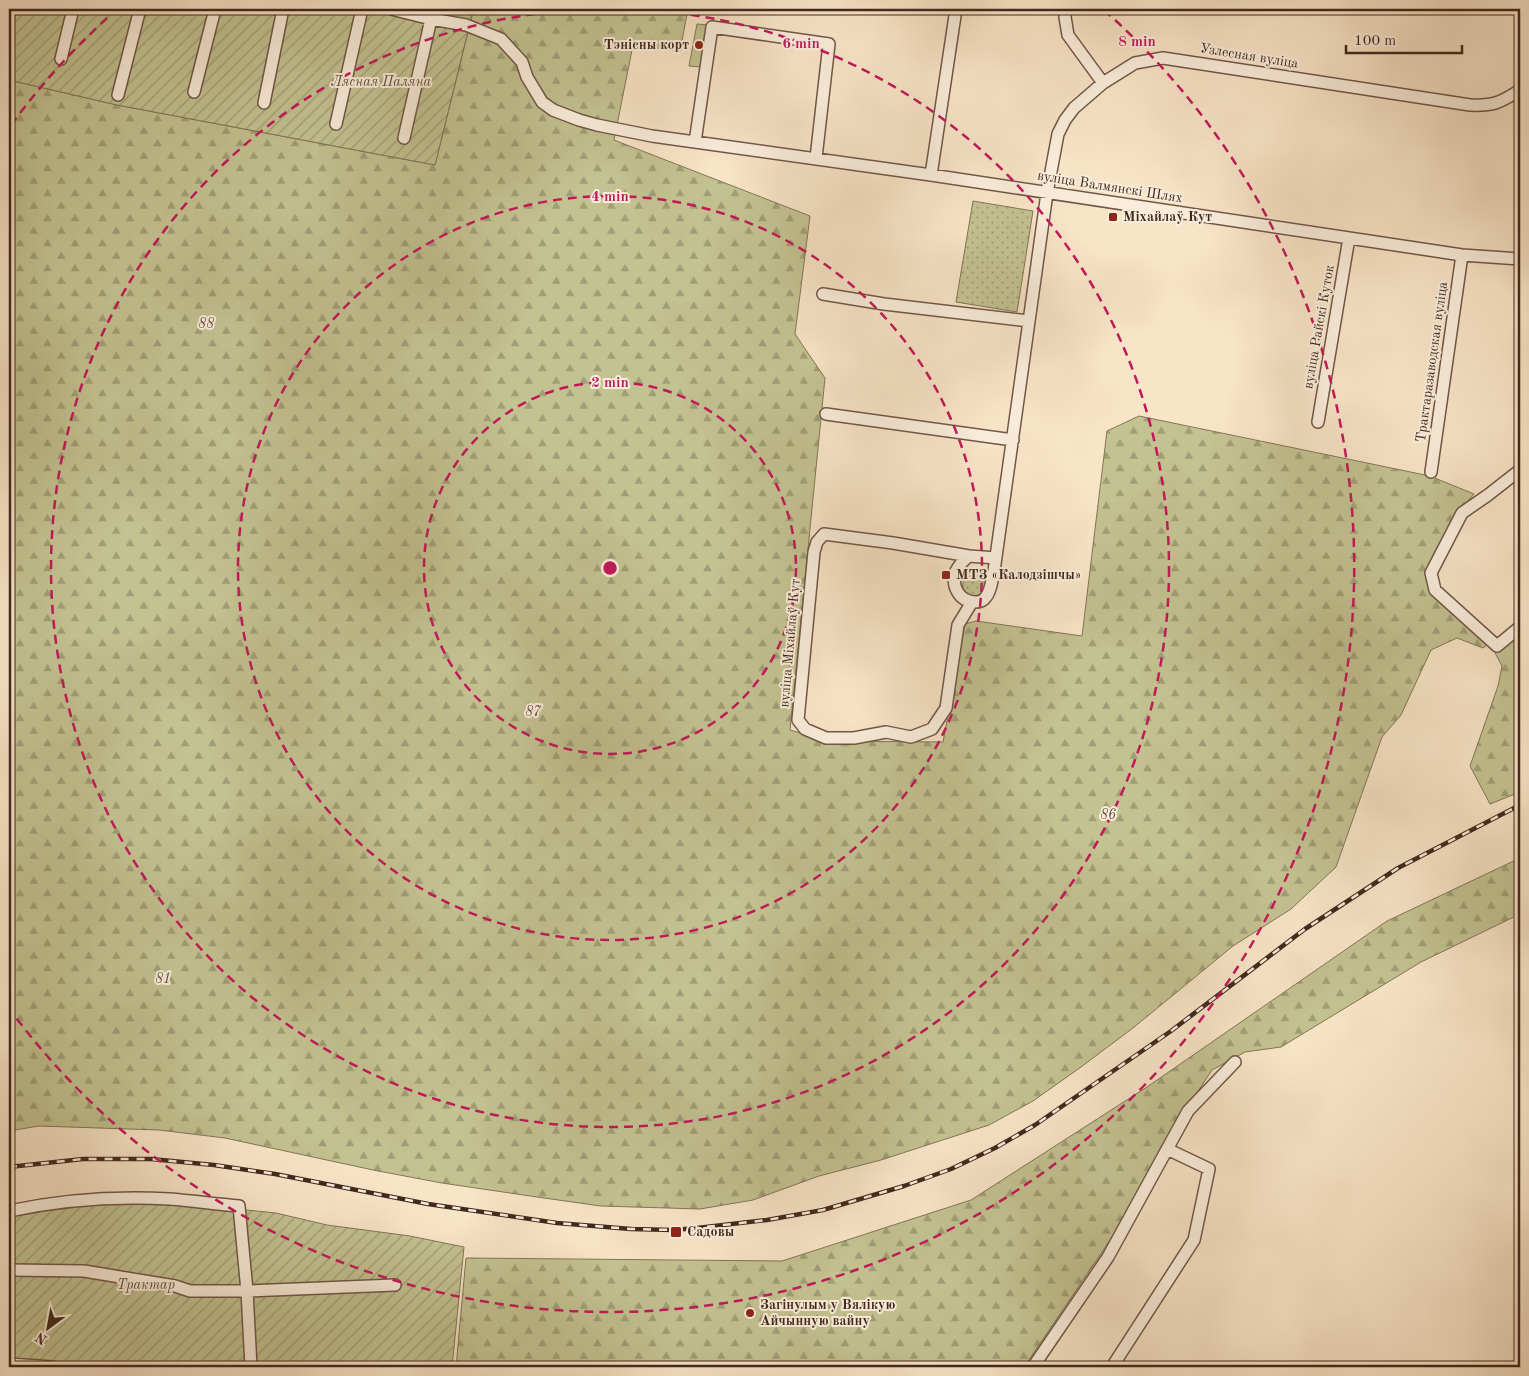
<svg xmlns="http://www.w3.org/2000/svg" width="1529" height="1376" font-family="'Old Standard TT',serif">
<defs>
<pattern id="grass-dots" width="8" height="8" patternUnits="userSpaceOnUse" patternTransform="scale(1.25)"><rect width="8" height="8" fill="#c3c291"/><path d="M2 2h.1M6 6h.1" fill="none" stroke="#a09e76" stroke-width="1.8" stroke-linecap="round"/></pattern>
<pattern id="forest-firs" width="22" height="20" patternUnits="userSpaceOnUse" patternTransform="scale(1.25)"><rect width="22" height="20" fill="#c3c291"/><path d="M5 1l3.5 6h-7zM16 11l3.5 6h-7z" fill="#a09e76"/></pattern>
<pattern id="garden-furrows" width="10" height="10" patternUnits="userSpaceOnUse" patternTransform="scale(1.25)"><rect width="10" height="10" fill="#c3c291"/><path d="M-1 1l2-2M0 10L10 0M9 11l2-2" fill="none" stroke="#a09e76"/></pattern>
</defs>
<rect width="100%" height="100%" fill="#f8e4c7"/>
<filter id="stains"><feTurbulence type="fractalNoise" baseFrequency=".004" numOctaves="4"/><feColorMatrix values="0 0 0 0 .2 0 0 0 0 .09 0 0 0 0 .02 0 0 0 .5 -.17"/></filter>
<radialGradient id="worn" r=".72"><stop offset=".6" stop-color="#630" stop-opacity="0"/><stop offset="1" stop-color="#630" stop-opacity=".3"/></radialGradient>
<path fill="url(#grass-dots)" stroke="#827557" d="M973,201L1033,211L1017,312L956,302Z
M966,571L986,574L987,577L982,594C959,602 961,586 966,571Z"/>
<path fill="url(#forest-firs)" stroke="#827557" d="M461,9H688L680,51L633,45L614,140L810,216L795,334L825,378L790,730L829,741L943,742L965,624L976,621L1082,636L1107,431L1139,416L1430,476L1474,494L1459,512L1427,570L1432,591L1490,643L1483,648L1457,638L1431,650L1401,715L1382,737L1336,867L1291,909L1233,946L1133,1028L1081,1067L1033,1101L989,1125L881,1160L819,1176L753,1200L700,1209L601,1206L537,1197L442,1183L373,1170L225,1138L159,1130L39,1126L9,1131V80L117,105L435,165L473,12Z
M1520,634V792L1490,804L1470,766L1498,686L1502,666L1495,653Z
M1520,858V914L1421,962L1281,1047L1245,1052L1212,1070L1167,1138L1125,1218L1024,1367H456L466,1258L782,1261L971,1200L1147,1087L1387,921Z"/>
<path fill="#c3c291" stroke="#827557" d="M697,24L709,25L702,67L689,66Z"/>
<path fill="url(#garden-furrows)" stroke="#827557" d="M9,9H461L473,11L435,165L117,105L9,80Z
M103,1202H168L276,1213L327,1225L410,1236L464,1247L452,1367H9V1214Z"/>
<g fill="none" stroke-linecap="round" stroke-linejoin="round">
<defs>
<path id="minor" d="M391,9L431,19L466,25L501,39L522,62L527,77L542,102L553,110L579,120L597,125L652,136L931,175L1462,255L1520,259
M1066,9L1065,17L1068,35L1103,83
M61,59L73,9
M194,92L215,9
M118,95L140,9
M264,103L283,9
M336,124L362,9
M404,138L431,19
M695,142L712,27L829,44L816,158
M931,175L956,9
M823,294L884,304L1029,321
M826,414L1013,440
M1318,422L1349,238
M1520,470L1488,495L1462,513L1431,573L1435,590L1497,646L1520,627
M1431,472L1462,255
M969,556C964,560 959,565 956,571C951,585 958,601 975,602C979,602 983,601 985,598C991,592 992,579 994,571L1047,193L1058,134L1065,120L1074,108L1103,83L1135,63L1163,58L1470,105C1493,106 1500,103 1520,90
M972,602L958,625L946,708L932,729L911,737L886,732L854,738H826L805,729L798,720L814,552L817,542L824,534L893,543L969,556L996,558
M9,1211C61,1200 116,1196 170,1199C193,1201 216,1204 239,1206L247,1291L251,1367
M9,1270L84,1271L175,1286L190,1291H247L395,1285
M9,1364L53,1367
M1033,1367L1108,1257L1188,1111L1235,1062
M1112,1367L1194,1240L1209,1169L1167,1149"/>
</defs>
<use href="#minor" stroke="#705748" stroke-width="14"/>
<use href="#minor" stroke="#faeddb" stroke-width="11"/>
<defs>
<path id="rail" d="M9,1167L83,1159H151L214,1165L275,1174L428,1204L557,1223L631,1229L673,1230L697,1228L767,1220L823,1210L904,1186L951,1169L995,1148L1035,1125L1171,1031L1305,929L1398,868L1520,805"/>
</defs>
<use href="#rail" stroke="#42281d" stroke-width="4.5"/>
<use href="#rail" stroke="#faeddb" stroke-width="2.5" stroke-dasharray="8" stroke-linecap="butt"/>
</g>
<g fill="none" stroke="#c2185b" stroke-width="2.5" stroke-dasharray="9 6">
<circle cx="610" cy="568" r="186"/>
<circle cx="610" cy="568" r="372"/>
<circle cx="610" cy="568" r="559"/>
<path d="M11 125A745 745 0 0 1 116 10M1104 10A745 745 0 1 1 11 1011"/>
</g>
<g fill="#8f2418" stroke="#faeddb" stroke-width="2">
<circle cx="699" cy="45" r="5"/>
<rect x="1108" y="212" width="10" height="10" rx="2.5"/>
<rect x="941" y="570" width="10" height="10" rx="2.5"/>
<rect x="670" y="1226" width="12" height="12" rx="2.5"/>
<circle cx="750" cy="1313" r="5"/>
</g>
<g text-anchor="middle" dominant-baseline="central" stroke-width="4" stroke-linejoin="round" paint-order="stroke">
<g font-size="14" font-weight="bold" fill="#42281d" stroke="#faeddb" text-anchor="start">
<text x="689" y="45" text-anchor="end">Тэнісны корт</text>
<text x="1123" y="217">Міхайлаў Кут</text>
<text x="956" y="575">МТЗ «Калодзішчы»</text>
<text x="687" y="1232">Садовы</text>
<text x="760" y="1305">Загінулым у Вялікую<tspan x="760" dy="16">Айчынную вайну</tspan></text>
</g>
<g font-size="14" fill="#42281d" stroke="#faeddb">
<text transform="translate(1249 56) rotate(9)">Узлесная вуліца</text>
<text transform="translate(1110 187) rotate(9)">вуліца Валмянскі Шлях</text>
<text transform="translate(1319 327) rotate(-80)">вуліца Райскі Куток</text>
<text transform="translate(1432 362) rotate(-82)">Трактаразаводская вуліца</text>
<text transform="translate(790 643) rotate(-85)">вуліца Міхайлаў Кут</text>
</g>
<g font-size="14" font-style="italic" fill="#624e3a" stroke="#faeddb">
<text x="381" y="82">Лясная Паляна</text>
<text x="206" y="324">88</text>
<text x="533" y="712">87</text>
<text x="1108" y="815">86</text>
<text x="163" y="979">81</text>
<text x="146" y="1285">Трактар</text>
</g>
</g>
<circle cx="610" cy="568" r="8" fill="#c2185b" stroke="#faeddb" stroke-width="2.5"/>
<g font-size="15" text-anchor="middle" font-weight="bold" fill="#c2185b" stroke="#faeddb" stroke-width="4" stroke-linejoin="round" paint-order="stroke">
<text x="1137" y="46">8 min</text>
<text x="801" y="48">6 min</text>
<text x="610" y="201">4 min</text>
<text x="610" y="387">2 min</text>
</g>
<rect width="1529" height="1376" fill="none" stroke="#f8e4c7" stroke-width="30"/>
<rect x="10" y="10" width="1509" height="1356" fill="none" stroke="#42281d" stroke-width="2.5"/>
<rect x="15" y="15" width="1499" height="1346" fill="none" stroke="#42281d"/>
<g transform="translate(48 1328) rotate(212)" stroke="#faeddb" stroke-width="4" paint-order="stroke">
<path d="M0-4L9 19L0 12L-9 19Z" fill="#42281d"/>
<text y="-8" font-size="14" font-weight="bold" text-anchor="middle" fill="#42281d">N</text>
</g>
<path d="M1346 45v8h116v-8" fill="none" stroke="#42281d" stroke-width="2.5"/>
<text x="1354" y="45" font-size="15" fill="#42281d" stroke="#faeddb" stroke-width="4" paint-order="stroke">100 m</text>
<rect width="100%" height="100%" filter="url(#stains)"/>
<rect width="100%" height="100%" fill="url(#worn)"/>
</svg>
